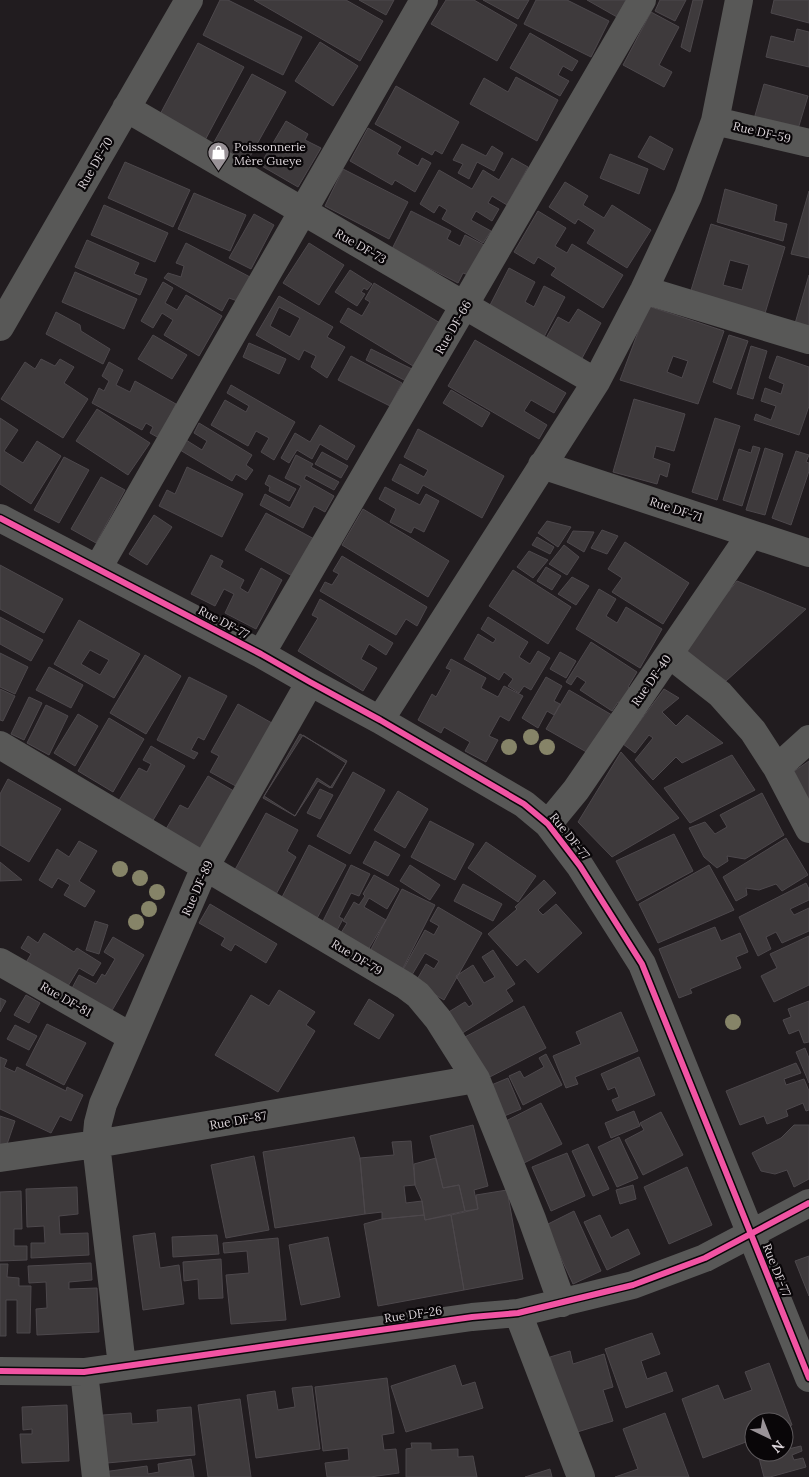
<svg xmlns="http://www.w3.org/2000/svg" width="809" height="1477" font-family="Lora,serif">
<rect width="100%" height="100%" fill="#211c1f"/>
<path fill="#3e3a3c" stroke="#4d484c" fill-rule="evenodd" d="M220,0H228L302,37L283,75L203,35Z
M254,0H346L383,21L360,61Z
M359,0H394L386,15Z
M446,0H474L517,25L497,61L431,24Z
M483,0H529L518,19Z
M536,0H567L609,21L591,57L524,24Z
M587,0H626L617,17Z
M660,0H686L675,21L655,11Z
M693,0H703L690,52L681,47Z
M774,0H809V23L771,13Z
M651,12L679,27L659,65L672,72L664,87L623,65Z
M797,29L809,32V67L766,57L771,36L794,42Z
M530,33L578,61L572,71L563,66L558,75L569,81L560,96L510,68Z
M320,42L358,66L333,106L295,81Z
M198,43L244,67L203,144L157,120Z
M252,74L286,92L247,162L213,144Z
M516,77L558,100L537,141L470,104L484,78L508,92Z
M764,84L808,96L795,139L752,126Z
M396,86L459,122L442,154L435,150L432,155L375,124Z
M286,121L308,134L305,140L321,148L298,187L260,165Z
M368,128L401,147L397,154L418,166L422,158L431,163L415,192L395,180L392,185L350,161Z
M650,136L673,149L664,170L638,157Z
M462,144L486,156L492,146L503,153L494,171L477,162L469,179L458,173L463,164L453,160Z
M610,154L648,169L639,194L600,178Z
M512,158L528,167L507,205L492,196L488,203L499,209L492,221L476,211L471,220L491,231L483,243L442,219L447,210L439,205L434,213L420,204L439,170L472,189L483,170L499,180Z
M125,162L190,190L173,227L108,198Z
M343,169L408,202L389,239L325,206Z
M565,182L588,196L583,205L604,218L612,205L651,230L627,268L587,243L595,230L578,219L575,224L549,207Z
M725,189L777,205L774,221L787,224L783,241L717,222Z
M809,191V258L791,254Z
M194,193L246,215L230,251L178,229Z
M104,205L168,233L155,262L91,235Z
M411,211L451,231L447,239L460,246L465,235L486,246L471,276L463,273L458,283L392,249Z
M538,211L566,228L555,246L567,253L572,244L623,275L603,308L551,275L556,268L538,257L534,264L514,252Z
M254,214L274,225L251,269L229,258Z
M711,224L785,247L763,320L689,297ZM730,260L749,265L742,290L723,285Z
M87,240L139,263L134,274L147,279L140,295L75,267Z
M186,243L250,277L243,303L229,298L222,311L164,278L168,273L181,277L184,266L176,263Z
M309,243L344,265L319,305L283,283Z
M509,268L535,282L525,302L534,307L544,286L565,297L544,337L488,309Z
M350,270L372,284L367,290L364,288L361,292L365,294L357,306L335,292Z
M75,272L137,299L124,329L62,302Z
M809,275V331L794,327Z
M163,282L173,288L165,303L177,310L186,295L222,316L199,356L164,335L173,320L162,313L153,328L141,321Z
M374,283L440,323L413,366L340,322L348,308L362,316L370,302L365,299Z
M279,296L333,327L327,337L345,347L327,378L311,367L316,356L304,350L299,360L256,335ZM279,307L300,318L290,337L270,326Z
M648,306L724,331L698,404L620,380ZM673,356L688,361L682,378L667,372Z
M578,309L601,323L580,362L545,340L558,317L569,323Z
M56,312L80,325L81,331L110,349L103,364L46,334Z
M153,335L187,355L172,379L138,359Z
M729,335L748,341L731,389L713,382Z
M475,340L566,393L554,413L531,400L524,411L547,425L539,439L448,386Z
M249,343L286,359L279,374L243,357Z
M751,346L767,351L753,399L737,394Z
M371,349L412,369L406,381L366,360Z
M351,356L402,383L390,406L338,380Z
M777,356L809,367V406L799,435L754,420L756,414L771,420L776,406L761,401L765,388L781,394L784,384L769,378Z
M41,359L55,366L60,359L74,367L64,383L88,399L63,438L1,399L25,362L35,369Z
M109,362L123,370L116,385L130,392L135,381L176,404L159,438L150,433L153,427L146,423L142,430L92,403L99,388L104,391L109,381L102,376Z
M231,385L295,422L274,460L261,452L269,438L256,431L248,446L211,425L225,400L246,412L249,406L227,393Z
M451,390L490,413L482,427L443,403Z
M634,399L685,414L674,451L656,446L653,458L670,464L667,477L660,474L657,484L613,472Z
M97,409L150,443L128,475L76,441Z
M0,418L18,430L4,451L23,463L37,441L61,456L31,504L0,484Z
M715,418L740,426L717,500L692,492Z
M199,423L252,455L246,465L253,470L246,480L236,474L232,481L180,450L186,440L202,450L207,441L194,433Z
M320,425L355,446L347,460L320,444L312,459L297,450L289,463L281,458L295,433L310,442Z
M418,429L504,476L482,518L423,485L418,494L392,480L400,464L424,477L428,470L404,457Z
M753,446L760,448L742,506L723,500L739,449L751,453Z
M765,448L783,454L765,515L746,510Z
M796,451L809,455L806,462L809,463V471L791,525L772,518Z
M322,452L348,466L341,478L315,464Z
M296,455L313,464L311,467L339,482L334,490L306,475L304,479L334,496L325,512L314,506L303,528L260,505L265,494L290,508L301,486L285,478Z
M64,457L89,470L59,523L34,510Z
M187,467L243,494L222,537L159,506L167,490L175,494Z
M269,475L296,489L289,501L269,491L270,487L265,484Z
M101,477L125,490L96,543L71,529Z
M385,487L420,505L426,494L439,501L424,532L414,527L411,533L390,522L396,509L379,499Z
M363,509L449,561L428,597L342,545Z
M266,513L316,540L294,577L245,550Z
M154,515L172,527L147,565L129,554Z
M547,521L571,527L558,547L538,533Z
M602,530L618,536L607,554L591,548Z
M573,531L594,532L584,552L567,542Z
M537,537L554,547L550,554L532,545Z
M625,542L689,583L663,624L612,592L622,578L608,569Z
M564,545L579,557L567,575L549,564Z
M529,551L548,560L533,578L517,567Z
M211,555L223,561L220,567L244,580L240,588L248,593L261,568L282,580L256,629L225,613L234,594L224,589L215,606L191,594Z
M342,556L427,607L417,626L406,619L396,635L320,591L325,582L332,585L339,574L333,571Z
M0,565L63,599L44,633L0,609Z
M546,567L561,576L552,590L537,581Z
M513,570L571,607L548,644L489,606Z
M572,577L589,586L576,605L558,594Z
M737,581L806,609L726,681L683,649Z
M599,589L616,599L606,616L617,623L626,607L662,629L640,668L576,629Z
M320,599L393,643L386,655L369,644L361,659L377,668L363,691L298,651L318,618L312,615Z
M0,617L43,640L31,661L0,644Z
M488,617L528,642L519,657L530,664L538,651L550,658L531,690L524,686L519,693L508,686L513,679L504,672L499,680L464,659L478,634L493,643L496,639L481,629Z
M79,620L140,654L114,698L54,664ZM90,650L109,660L100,675L81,664Z
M591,642L637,672L628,687L633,691L624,705L618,702L612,711L580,690L586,682L577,676L571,685L566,682Z
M560,652L576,661L566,678L550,669Z
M0,653L28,667L15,694L0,687Z
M145,655L181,676L146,734L110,713Z
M451,659L486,678L481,688L498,697L504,686L523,696L509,721L500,716L489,736L498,740L486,762L465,751L470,742L444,727L441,733L418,720L432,694L436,697L451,670L446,668Z
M49,667L83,685L71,708L36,690Z
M189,677L227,696L204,740L198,737L191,750L198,753L194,759L157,740Z
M546,677L562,686L554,701L560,704L554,715L547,711L538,728L522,718Z
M0,689L15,696L3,721L0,720Z
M664,689L679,698L662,712L676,726L687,715L723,743L682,763L676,757L653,780L635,760L653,738L649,735L635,753L623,744Z
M569,690L612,715L590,754L546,729Z
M29,697L42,703L24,740L11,734Z
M238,704L279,727L243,790L210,772L219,756L211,752Z
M46,705L68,716L49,755L27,743Z
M78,714L98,726L75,766L54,753Z
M109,718L144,739L113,792L78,771Z
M300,734L347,761L332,788L317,778L295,816L263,798Z
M303,735L346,763L330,788L318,781L295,816L264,796Z
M151,746L185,766L152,822L118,802L139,768L147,772L151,764L143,760Z
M621,752L679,818L612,857L578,822Z
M732,755L755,790L690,823L664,788Z
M809,761V802L790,774Z
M353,772L385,790L350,854L317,836Z
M208,776L239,794L201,859L162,836L180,805L188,809Z
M8,779L61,809L29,862L0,845V794Z
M320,789L333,795L320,819L307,813Z
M398,791L428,809L405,848L374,830Z
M762,793L784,835L745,859L727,856L728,861L717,868L704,857L689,828L705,822L715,834L727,827L720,815Z
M266,813L298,830L287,851L296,857L273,900L231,877Z
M430,821L474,844L455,880L411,857Z
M674,834L693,871L637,901L616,861Z
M786,838L808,875L782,891L776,884L759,890L746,888L747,895L736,901L723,877Z
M79,841L97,851L79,881L95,891L85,907L64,895L70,885L58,878L52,888L39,880L57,849L69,857Z
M375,841L400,855L388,876L363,863Z
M486,842L536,876L518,902L468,868Z
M309,845L346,865L315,922L279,903Z
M0,862L22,880L0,881Z
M351,865L370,874L359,896L351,893L339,917L343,919L334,936L319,929Z
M410,865L440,885L430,900L400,881Z
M709,865L734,910L658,943L639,904Z
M374,875L399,889L387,909L369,898L364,907L386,920L365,955L338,938L347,923L343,921L354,902L359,905L365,896L363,894Z
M544,880L556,893L538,910L543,915L556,904L582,933L538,973L525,959L517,966L488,934L517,909L515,907Z
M806,883L809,889V900L790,909L794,915L809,908V931L782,943L776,932L766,937L771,949L758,956L739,917Z
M463,884L502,904L493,921L454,901Z
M402,889L435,905L401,972L368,955Z
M210,904L277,944L266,963L235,944L231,951L221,945L225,938L199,923Z
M438,907L482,933L444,1000L415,983L426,964L434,969L439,961L425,953L409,980L400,975L425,930L434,935L439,926L430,921Z
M95,921L108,925L99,954L86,950Z
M715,927L721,941L740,933L748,952L736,957L741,968L690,989L692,993L679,998L659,949Z
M44,933L74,952L77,948L101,963L93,976L79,968L65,991L24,966L31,954L21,948L28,936L38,943Z
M809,936V985L774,1002L761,976L777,968L770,954Z
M113,937L144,955L110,1014L70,992L79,975L96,984L102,974L105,976L115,959L104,952Z
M493,950L515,984L506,990L513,1001L461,1034L447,1013L465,1002L469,1007L473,1004L456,976L473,965L484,983L495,977L482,957Z
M279,990L315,1012L306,1025L315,1031L278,1092L215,1055L251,995L269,1006Z
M26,995L40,1003L29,1023L14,1015Z
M0,998L6,1001L0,1012Z
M369,999L394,1015L379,1039L354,1024Z
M809,1001V1042L804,1043L799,1030L789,1034L783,1020L791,1017L788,1009Z
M524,1006L546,1048L482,1081L461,1039Z
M621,1012L638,1051L575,1077L578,1084L566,1088L553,1056L581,1044L576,1032Z
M47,1024L86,1043L64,1085L26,1065Z
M15,1025L37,1036L29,1050L7,1039Z
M805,1048L809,1058V1083L796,1052Z
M546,1054L562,1085L523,1105L509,1076L520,1071L524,1078L544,1067L539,1058Z
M0,1057L7,1060L4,1067L15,1072L17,1067L66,1091L67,1087L83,1095L71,1121L60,1116L51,1133L0,1109Z
M639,1057L655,1095L617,1111L612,1100L619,1097L615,1087L608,1090L601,1074Z
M796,1063L801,1073L784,1079L786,1085L804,1079L809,1091V1110L806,1111L803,1103L786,1110L788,1116L767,1124L764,1116L740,1125L726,1091Z
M508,1078L521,1109L502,1117L489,1086Z
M541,1103L562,1144L522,1164L502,1123Z
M634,1111L640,1126L611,1138L605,1123Z
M661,1112L683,1155L643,1175L625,1140L644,1130L640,1123Z
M0,1116L15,1121L3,1156L0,1155Z
M473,1125L488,1186L474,1190L478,1209L465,1211L459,1185L443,1188L430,1136Z
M794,1125H809V1179L794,1187L787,1170L775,1174L761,1171L752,1153L781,1138Z
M354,1137L360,1158L365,1214L275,1228L263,1152Z
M619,1137L638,1178L617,1187L598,1147Z
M411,1141L415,1185L404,1186L406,1203L422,1201L424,1215L382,1219V1212L365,1214L360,1158L394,1155L392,1142Z
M588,1144L609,1189L593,1196L572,1151Z
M567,1153L585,1196L551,1211L532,1167Z
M254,1156L269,1230L226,1238L211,1165Z
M436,1158L443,1188L459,1185L465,1211L425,1220L422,1201L415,1185L414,1164Z
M687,1167L712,1225L669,1244L644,1187Z
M633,1185L636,1199L620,1204L616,1190Z
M77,1187L78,1214L59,1216L60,1234L88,1233L89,1255L31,1258V1243H45L44,1226L27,1227L26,1189Z
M507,1190L523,1279L464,1290L451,1215L478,1209L476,1195Z
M21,1191L22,1229H14V1246H27V1260L0,1261V1192Z
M574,1211L601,1271L573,1284L546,1225Z
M424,1215L425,1220L451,1215L464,1290L378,1306L364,1224L382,1219Z
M600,1215L611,1238L628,1229L640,1254L607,1270L584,1222Z
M155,1233L160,1268L179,1265L184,1304L143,1310L133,1236Z
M217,1235L219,1254L173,1257L172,1237Z
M328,1237L340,1297L301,1305L289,1245Z
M278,1238L286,1320L231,1324L226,1275L249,1273L247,1251L224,1253L223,1243Z
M809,1256V1296L795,1261Z
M221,1259L223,1298L199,1299L198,1279L184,1281L183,1262Z
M91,1263L92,1280L69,1282V1289L97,1288L99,1332L37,1335L36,1309L47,1308L46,1282L29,1283L28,1266Z
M0,1264H8L7,1277L19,1278V1286H31L30,1333H17V1300H6V1336H0Z
M652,1333L660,1354L641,1361L647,1379L666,1372L673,1391L626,1408L605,1349Z
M570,1351L573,1364L604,1354L613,1387L603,1390L613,1421L574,1433L550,1357Z
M769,1363L792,1425L784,1428V1422H754V1439L703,1458L682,1399L718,1385L724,1400L752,1390L745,1372Z
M455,1365L462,1386L475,1382L483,1408L406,1432L391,1386Z
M387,1378L394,1433L382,1435L384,1450L396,1449L399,1473L370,1477H327L325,1463L349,1460L348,1448L323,1451L315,1387Z
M312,1386L320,1449L256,1458L247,1395L275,1391L278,1410L295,1407L292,1388Z
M240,1399L251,1477H208L198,1405Z
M67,1405L69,1461L22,1463L20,1434H32V1429L23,1430L22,1407Z
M191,1407L195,1455L107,1463L103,1415L131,1413L132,1424L158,1422L157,1410Z
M665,1413L689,1477H615L638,1469L623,1429Z
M411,1443H431V1450L458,1449V1457L473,1456L477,1477H406V1449L412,1448Z
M801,1446L802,1451L792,1455L794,1460L803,1458L806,1467L770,1477H764L759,1458L784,1452V1450Z
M191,1459L194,1477H103V1472L147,1466L148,1474L159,1472L158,1464Z
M550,1469L552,1477H525Z"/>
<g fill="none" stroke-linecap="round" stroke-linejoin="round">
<path stroke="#585857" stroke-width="28" d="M126,108L596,382
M715,121L809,143
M644,290L809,340
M0,327L189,0
M542,465L809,553
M0,518L261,654L310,682L380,720L524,804L548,824L580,866L642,964L809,1378
M98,568L424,0
M261,654L642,0
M669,654L720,694L753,731L777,768L809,829
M380,720L596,382L644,290L688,196L715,121L739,0
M0,745L406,986L418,995L438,1019L476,1079L532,1219L562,1303
M777,768L809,739
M548,824L576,790L751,534
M0,962L132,1037
M0,1158L96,1144L476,1079
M518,1313L581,1477
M122,1366L96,1144L98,1123L103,1104L205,867L310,682
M0,1371L84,1372L472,1317L518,1313L633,1285L705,1258L809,1203
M84,1372L96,1477"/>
<defs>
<path id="cycleway" d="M0,518L261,654L310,682L380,720L524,804L548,824L580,866L642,964L809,1378
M0,1371L84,1372L472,1317L518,1313L633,1285L705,1258L809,1203"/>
</defs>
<use href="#cycleway" stroke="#090608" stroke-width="9"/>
<use href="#cycleway" stroke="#f153a3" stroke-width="6"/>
</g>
<g fill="#868468">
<circle cx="531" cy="737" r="8"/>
<circle cx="509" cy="747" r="8"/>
<circle cx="547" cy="747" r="8"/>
<circle cx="120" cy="869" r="8"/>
<circle cx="140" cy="878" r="8"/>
<circle cx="157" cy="892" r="8"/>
<circle cx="149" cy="909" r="8"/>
<circle cx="136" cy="922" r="8"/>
<circle cx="733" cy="1022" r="8"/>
</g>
<defs>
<symbol id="shop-pin" viewBox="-11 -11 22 30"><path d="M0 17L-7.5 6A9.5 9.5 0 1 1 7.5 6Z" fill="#999297" stroke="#090608"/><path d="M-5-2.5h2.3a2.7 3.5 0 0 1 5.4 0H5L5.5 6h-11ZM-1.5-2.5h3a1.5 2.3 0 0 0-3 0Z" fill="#fff"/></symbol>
</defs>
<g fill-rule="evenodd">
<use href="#shop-pin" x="206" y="140" width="25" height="34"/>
</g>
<g text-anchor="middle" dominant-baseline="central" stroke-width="4.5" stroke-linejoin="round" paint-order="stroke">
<g font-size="12" fill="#d9d2d7" stroke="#090608">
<text transform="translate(762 132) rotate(13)">Rue DF-59</text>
<text transform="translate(95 163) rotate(-60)">Rue DF-70</text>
<text transform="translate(361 246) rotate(30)">Rue DF-73</text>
<text transform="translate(453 327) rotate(-60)">Rue DF-66</text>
<text transform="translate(676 509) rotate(18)">Rue DF-71</text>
<text transform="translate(224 622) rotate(28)">Rue DF-77</text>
<text transform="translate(651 680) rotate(-55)">Rue DF-40</text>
<text transform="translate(570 836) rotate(51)">Rue DF-77</text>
<text transform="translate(197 888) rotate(-66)">Rue DF-89</text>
<text transform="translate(357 957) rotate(31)">Rue DF-79</text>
<text transform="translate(66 999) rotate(30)">Rue DF-81</text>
<text transform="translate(238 1120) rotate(-10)">Rue DF-87</text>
<text transform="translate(777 1270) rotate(68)">Rue DF-77</text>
<text transform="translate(413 1314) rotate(-8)">Rue DF-26</text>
</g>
<g font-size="12" fill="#d9d2d7" stroke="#090608" text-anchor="start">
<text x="234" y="146">Poissonnerie<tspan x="234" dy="14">Mère Gueye</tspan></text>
</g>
</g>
<g transform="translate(769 1437) rotate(137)"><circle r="24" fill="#090608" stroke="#5c585b"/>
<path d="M0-4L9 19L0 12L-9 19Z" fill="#999297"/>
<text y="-8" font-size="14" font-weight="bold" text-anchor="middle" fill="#d9d2d7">N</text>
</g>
</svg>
